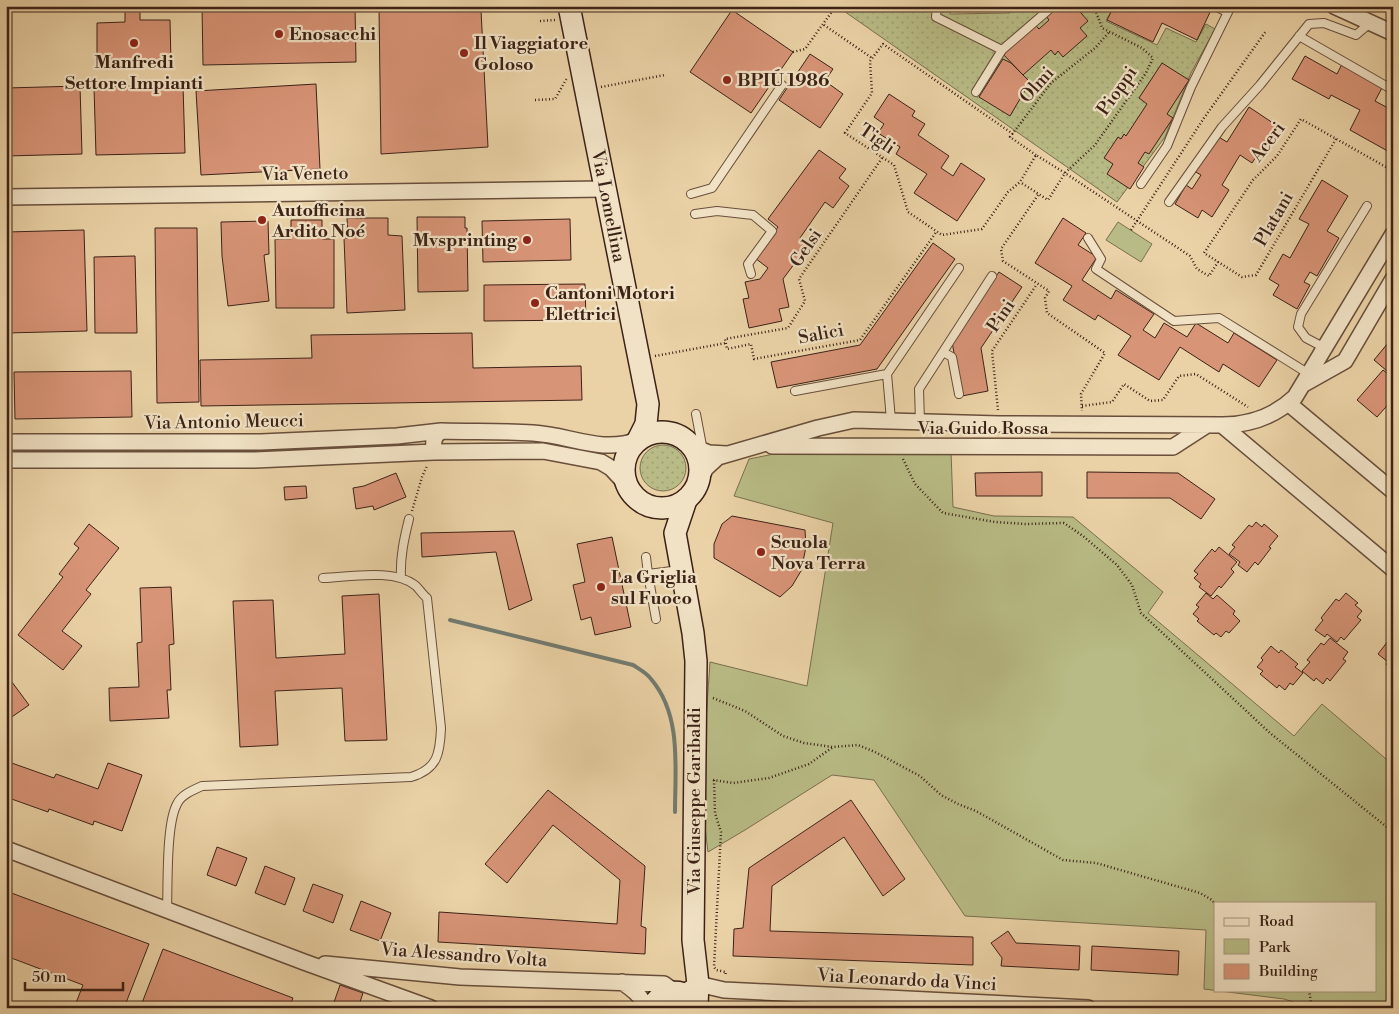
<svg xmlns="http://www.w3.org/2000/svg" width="1399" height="1014" font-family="'Libre Bodoni',serif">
<defs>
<pattern id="garden-dots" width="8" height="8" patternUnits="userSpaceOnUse" patternTransform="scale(1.25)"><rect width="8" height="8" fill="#b8bb85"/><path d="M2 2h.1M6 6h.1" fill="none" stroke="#9fa072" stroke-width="1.8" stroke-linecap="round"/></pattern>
</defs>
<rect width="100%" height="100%" fill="#ead2a6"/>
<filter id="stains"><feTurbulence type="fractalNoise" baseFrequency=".004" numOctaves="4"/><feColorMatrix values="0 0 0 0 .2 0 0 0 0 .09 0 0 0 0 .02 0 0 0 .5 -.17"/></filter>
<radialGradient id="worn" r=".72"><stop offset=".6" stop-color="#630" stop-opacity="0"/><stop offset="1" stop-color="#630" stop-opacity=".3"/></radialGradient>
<path fill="#b8bb85" stroke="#7a6e4e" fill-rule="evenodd" d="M1118,222L1152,244L1141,262L1106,240Z
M951,451L953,507L994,516L1073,517L1163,592L1148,613L1294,736L1322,704L1393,765V1008H1313L1284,999L1204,989L1206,930L965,916L874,780L832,775L745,830L708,852C699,789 706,725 710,662L807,686L833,523L734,496L749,459L779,453ZM1215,903H1375V990H1215Z"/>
<path fill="url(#garden-dots)" stroke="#7a6e4e" d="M905,6H949L950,14L1010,13L1011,6H1114L1106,21L1157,45L1166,28L1196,42L1206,24L1215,29L1191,73L1165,137L1117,202L841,9Z
M640 468a23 23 0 1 1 46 0a23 23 0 1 1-46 0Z"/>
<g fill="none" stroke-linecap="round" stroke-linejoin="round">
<path stroke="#737b70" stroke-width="4" d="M450,620L633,665C639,669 647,673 651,679C682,715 675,768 675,812"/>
</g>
<path fill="#d89477" stroke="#3c2217" d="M125,6H184V9L140,10V20H170L171,63H97V23L125,22Z
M202,6H355L356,62L203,65Z
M1056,6H1075L1088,21L1080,28L1087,36L1063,57L1058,51L1055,55L1051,50L1023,75L1002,53L1034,24L1039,29L1049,20L1046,16Z
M1114,6H1209L1212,8L1197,40L1162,23L1153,42L1107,20Z
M379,9L481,10L488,147L381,154Z
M732,10L793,52L751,113L690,72Z
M6,16H11V34H6Z
M810,54L833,69L825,81L843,94L820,128L779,100Z
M1305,56L1337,74L1342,64L1383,86L1375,101L1388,108L1393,99V154L1350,130L1360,110L1331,95L1329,99L1292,79Z
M1003,59L1011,63L1030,82L1010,116L979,97Z
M1162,63L1189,80L1167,114L1173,118L1149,154L1145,152L1138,163L1144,167L1130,189L1107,174L1113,164L1104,158L1118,137L1121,139L1124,134L1126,136L1147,104L1139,98Z
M316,84L320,169L201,175L196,91Z
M183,85L185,153L96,155L94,87Z
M80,86L82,154L6,156V88Z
M889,94L915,111L912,116L925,124L918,135L949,156L941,168L953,176L961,163L985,179L957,221L914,193L927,174L896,154L900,147L878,133L884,124L874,117Z
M1249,107L1276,125L1252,163L1240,155L1222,185L1229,190L1212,217L1202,210L1198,218L1175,204L1186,185L1192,189L1201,175L1194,171L1217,136L1227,142Z
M819,150L846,169L839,178L849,186L833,208L825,202L800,238L809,244L783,279L789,307L779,309L782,321L749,328L743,299L749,298L745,282L760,279L768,268L755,258L778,227L768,219Z
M1322,180L1348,196L1327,231L1339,238L1317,276L1310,272L1304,282L1310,285L1297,309L1273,295L1279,285L1269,279L1283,254L1290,258L1309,224L1299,219Z
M417,217H465V228H467L468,291L418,292Z
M347,218H388V235L402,236L405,310L347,313L344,238H348Z
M1063,218L1086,233L1078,245L1097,257L1082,280L1111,299L1116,290L1154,314L1143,330L1155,338L1164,323L1187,337L1196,323L1228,343L1234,333L1277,360L1259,387L1223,364L1219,372L1180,347L1159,380L1118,355L1131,336L1098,315L1095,320L1063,300L1072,286L1035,263Z
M570,219L571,260L483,262L482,221Z
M291,220H322V239H334V308H276L275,239H291Z
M268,221L269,254L264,255L269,301L228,306L222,256L221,222Z
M155,228H197L199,402L157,403Z
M84,230L87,331L6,333V232Z
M933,243L955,259L877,369L777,388L771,362L860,345Z
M135,256L137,333H95L94,257Z
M999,272L1022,287L981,348L988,391L962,396L952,342Z
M585,284L586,320L484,321V285Z
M472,333L473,368L581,366L582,400L201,406L200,360L312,358L311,335Z
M1393,337V376L1374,360Z
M1383,370L1393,378V399L1377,417L1357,400Z
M131,371L132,417L15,419L14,372Z
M1042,472V496H976L975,473Z
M1087,472L1178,473L1215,499L1201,519L1170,498H1087Z
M396,473L406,497L374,510L373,506L356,509L353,488L364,486Z
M306,486L307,498L285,500L284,487Z
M732,516L805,530L806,547L801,571L792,586L780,597L714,558V544L722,524Z
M1256,522L1262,527L1264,524L1278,536L1269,547L1271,548L1258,565L1255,562L1247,572L1238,565L1240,562L1229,554L1235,547L1232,545L1249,525L1252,527Z
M89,524L119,548L86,590L91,594L62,631L82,646L63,670L18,635L63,577L59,574L79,548L74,544Z
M514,531L532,600L509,610L496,552L422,557L421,533Z
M612,537L631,627L595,635L591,617L581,620L573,585L585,582L577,544Z
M1219,547L1237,562L1231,569L1234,572L1221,588L1219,586L1211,596L1199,587L1201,584L1194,578L1198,574L1194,571L1212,549L1215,552Z
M171,587L174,644L169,645L171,690H167L169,718L110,721L109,688L139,687L137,643L142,642L140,588Z
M1206,593L1213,599L1217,595L1235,611L1233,614L1240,621L1229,633L1226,631L1221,637L1216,633L1214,635L1197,621L1199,619L1193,614L1199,607L1196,605Z
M1346,593L1358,603L1355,605L1362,611L1357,617L1361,620L1344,640L1341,637L1337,642L1327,634L1325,637L1315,630L1323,620L1321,618L1336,599L1339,601Z
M379,594L387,740L345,741L342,688L275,691L278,745L240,747L233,601L273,600L276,658L345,654L342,596Z
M1330,638L1348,652L1343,659L1346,661L1330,681L1327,678L1323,684L1316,678L1314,681L1302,671L1310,662L1307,660L1321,643L1324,645Z
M1388,641L1390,644L1393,641V669L1386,664L1388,662L1378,654Z
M1271,646L1279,653L1281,650L1298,664L1295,667L1303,673L1293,685L1290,683L1285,690L1279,685L1277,688L1260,674L1263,671L1257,667L1263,660L1261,658Z
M6,674L29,705L6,721Z
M6,761L54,778L56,774L98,789L108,763L142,775L122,831L94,821L93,825L49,809L48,812L6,797Z
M548,790L645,866L641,926L646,928L645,954L438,942L439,912L617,924L620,880L553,825L507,883L485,864Z
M851,800L905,879L883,896L844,837L772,886L770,931L973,937V965L733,956L734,929L743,928L749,868Z
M217,847L247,858L236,886L207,875Z
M265,866L295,878L285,905L255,893Z
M313,884L343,895L333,923L303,911Z
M6,891L149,944L124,1008H74L83,985L6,956Z
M361,901L391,913L380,941L350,930Z
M1008,931L1016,943L1080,946L1079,970L1001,966L1002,958L991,943Z
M1092,946L1179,951L1178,975L1091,970Z
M163,949L293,998L289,1008H140Z
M340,985L363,993L358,1008H332Z
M302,1002L316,1008H300Z"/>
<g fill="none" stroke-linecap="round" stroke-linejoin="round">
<defs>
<path id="service" d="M937,6L936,17L1002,50L976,92
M1215,6L1227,12
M1299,36L1393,90
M1002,50L1053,6
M1141,184L1167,146L1191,87L1231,6
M691,194L712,188L782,85
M1169,202L1222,127L1260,85L1309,24L1324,23L1356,35L1370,23
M695,214L717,211L753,215L772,231L748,264L751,274
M1088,238L1101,259L1096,269L1174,321L1219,318L1309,374
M1325,348L1306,338L1298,327L1301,314L1367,206
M943,352L952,357L959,394
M887,374L959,268
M795,391L887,374L891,420
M696,414L703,451
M920,422L919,389L992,276
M646,557L648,574
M401,578C400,557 404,539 409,519
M656,619L648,574L680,570
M167,910C168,884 166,824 177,804C181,795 193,790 202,786L411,777C438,769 440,753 441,728L427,598C423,595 420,590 416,586C395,568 349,577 323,578"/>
<path id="minor" d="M1334,6L1393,33
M6,197L605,189
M1304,384L1345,361L1393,279
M1288,403L1393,491
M1222,425L1393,569
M6,442H261L397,436L441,431
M772,446L1173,447L1207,425
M693,447L709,453L727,454
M6,460H255L434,452
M699,481L706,468L718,457L818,428L854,420L999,424L1222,425C1249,425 1275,416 1295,397L1393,234
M625,483L611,468L601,462L543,451L434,452C433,442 433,437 441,431C472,432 503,431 533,433C570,435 601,454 638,440
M6,849L304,962L431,1008
M325,964L460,977L664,984L675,992
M622,982C632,989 642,996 646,1008
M689,989L698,984L724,990L1088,1008"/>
<g id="secondary">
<path id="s1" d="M569,6L648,404L646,424L638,440"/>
<circle cx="662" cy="470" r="38"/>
<path d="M686,500L675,533L693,633L696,661L693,940L698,984L697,1005"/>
<path d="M652,1008C661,987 689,987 698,1008"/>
</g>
</defs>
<use href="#service" stroke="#684e3b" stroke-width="10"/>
<use href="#minor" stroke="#684e3b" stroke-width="18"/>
<use href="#secondary" stroke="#3c2217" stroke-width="24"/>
<path stroke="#3c2217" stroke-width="2.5" stroke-dasharray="1 2.5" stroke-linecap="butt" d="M1094,6L1102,28L1142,48L1153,58L1146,73L1095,145L1065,173L1190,256L1197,269L1209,276L1218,262
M540,21L556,20
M824,25L872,58
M793,52L805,49L836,6
M601,87L665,75
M535,100L555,99L567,78
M1013,134L883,44L870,61L872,93L845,133L894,165L908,212L942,235L982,229L1008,192L1020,182L1036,155L1065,173L1048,200L1020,182
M1336,139L1256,275L1242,277L1204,253L1253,180L1277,156L1301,119L1393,171
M1036,155L1010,137L1051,83L1095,48L1110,31
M882,158L799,279L805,301L788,328L725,339L727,349L751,344L754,359L860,340L937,231
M1393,190L1391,205L1393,206
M1038,195L1001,249L1003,261L1049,291L1045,298L1047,313L1105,353L1081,394L1082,411
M1131,230L1204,118L1266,31
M655,356L726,343
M1082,406L1112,402L1124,384L1150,401L1163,400L1179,376L1196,374L1248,407
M998,410L992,351L1037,284
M903,459L915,484L943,513L995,522L1025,524L1064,523L1083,536L1117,565L1132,585L1141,613L1270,733L1393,832
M412,511L422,477L427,466
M713,698L745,711L783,736L804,743L833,747L858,745L875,752L920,776L941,795L958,804L976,811L1063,860L1096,863L1200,893L1212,900L1215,904
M713,780L733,783L769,778L809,764L833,747
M714,780L715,813L721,832L714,967L716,970L726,972L725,976
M1309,990L1312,1008
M713,1005L769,1008"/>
<use href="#service" stroke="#f1e2c5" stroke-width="8"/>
<use href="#minor" stroke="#f1e2c5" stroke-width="15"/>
<use href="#secondary" stroke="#f1e2c5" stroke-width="21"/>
</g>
<g fill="#8f2418" stroke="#f1e2c5" stroke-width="2">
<circle cx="279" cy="34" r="5"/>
<circle cx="134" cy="43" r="5"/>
<circle cx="464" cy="53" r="5"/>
<circle cx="727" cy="80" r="5"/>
<circle cx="262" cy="220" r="5"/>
<circle cx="527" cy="240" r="5"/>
<circle cx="535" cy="303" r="5"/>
<circle cx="761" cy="552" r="5"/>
<circle cx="601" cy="587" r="5"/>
</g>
<g text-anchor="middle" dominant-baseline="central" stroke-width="4.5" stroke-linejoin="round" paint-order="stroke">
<g font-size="18" font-weight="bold" fill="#3c2217" stroke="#f1e2c5" text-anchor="start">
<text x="289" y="34">Enosacchi</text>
<text x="474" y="43">Il Viaggiatore<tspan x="474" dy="21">Goloso</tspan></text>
<text x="134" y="62" text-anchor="middle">Manfredi<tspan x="134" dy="21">Settore Impianti</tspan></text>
<text x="737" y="80">BPIÚ 1986</text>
<text x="272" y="210">Autofficina<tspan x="272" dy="21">Ardito Noé</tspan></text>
<text x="517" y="240" text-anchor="end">Mvsprinting</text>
<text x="545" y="293">Cantoni Motori<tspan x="545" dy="21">Elettrici</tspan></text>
<text x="771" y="542">Scuola<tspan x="771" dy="21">Nova Terra</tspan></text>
<text x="611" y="577">La Griglia<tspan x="611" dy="21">sul Fuoco</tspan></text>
</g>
<g font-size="18" fill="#3c2217" stroke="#f1e2c5">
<text transform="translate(1037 85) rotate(-48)">Olmi</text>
<text transform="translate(1117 91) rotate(-55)">Pioppi</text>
<text transform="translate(877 139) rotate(34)">Tigli</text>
<text transform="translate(1268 142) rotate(-53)">Aceri</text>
<text transform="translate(305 174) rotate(-1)">Via Veneto</text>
<text stroke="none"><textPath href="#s1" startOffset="204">Via Lomellina</textPath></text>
<text transform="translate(1274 219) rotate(-60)">Platani</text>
<text transform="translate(806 248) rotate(-56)">Gelsi</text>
<text transform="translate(1001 316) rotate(-56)">Pini</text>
<text transform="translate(821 334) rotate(-11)">Salici</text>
<text transform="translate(224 422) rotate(-1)">Via Antonio Meucci</text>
<text x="983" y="428">Via Guido Rossa</text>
<text transform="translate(694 801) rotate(-90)">Via Giuseppe Garibaldi</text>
<text transform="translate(464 955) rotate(4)">Via Alessandro Volta</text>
<text transform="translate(907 980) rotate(3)">Via Leonardo da Vinci</text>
</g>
</g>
<rect width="1399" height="1014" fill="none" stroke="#ead2a6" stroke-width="25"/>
<rect x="8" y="8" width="1384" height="999" fill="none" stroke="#3c2217" stroke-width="2.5"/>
<rect x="12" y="12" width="1374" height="989" fill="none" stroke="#3c2217"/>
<rect x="1214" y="902" width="162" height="90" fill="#f1e2c5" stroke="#a9957f"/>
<rect x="1224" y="918" width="25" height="8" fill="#f1e2c5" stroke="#a9957f"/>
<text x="1259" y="926" font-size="15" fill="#3c2217">Road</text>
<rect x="1224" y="939" width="25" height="15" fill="#b8bb85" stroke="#a9957f"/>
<text x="1259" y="952" font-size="15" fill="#3c2217">Park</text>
<rect x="1224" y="964" width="25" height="15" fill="#d89477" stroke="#a9957f"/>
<text x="1259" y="976" font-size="15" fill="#3c2217">Building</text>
<path d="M25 982v8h98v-8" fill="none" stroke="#3c2217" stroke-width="2.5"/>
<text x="32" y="982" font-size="15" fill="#3c2217" stroke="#f1e2c5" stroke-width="4" paint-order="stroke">50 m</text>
<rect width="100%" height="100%" filter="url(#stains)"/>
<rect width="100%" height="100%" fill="url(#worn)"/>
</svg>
